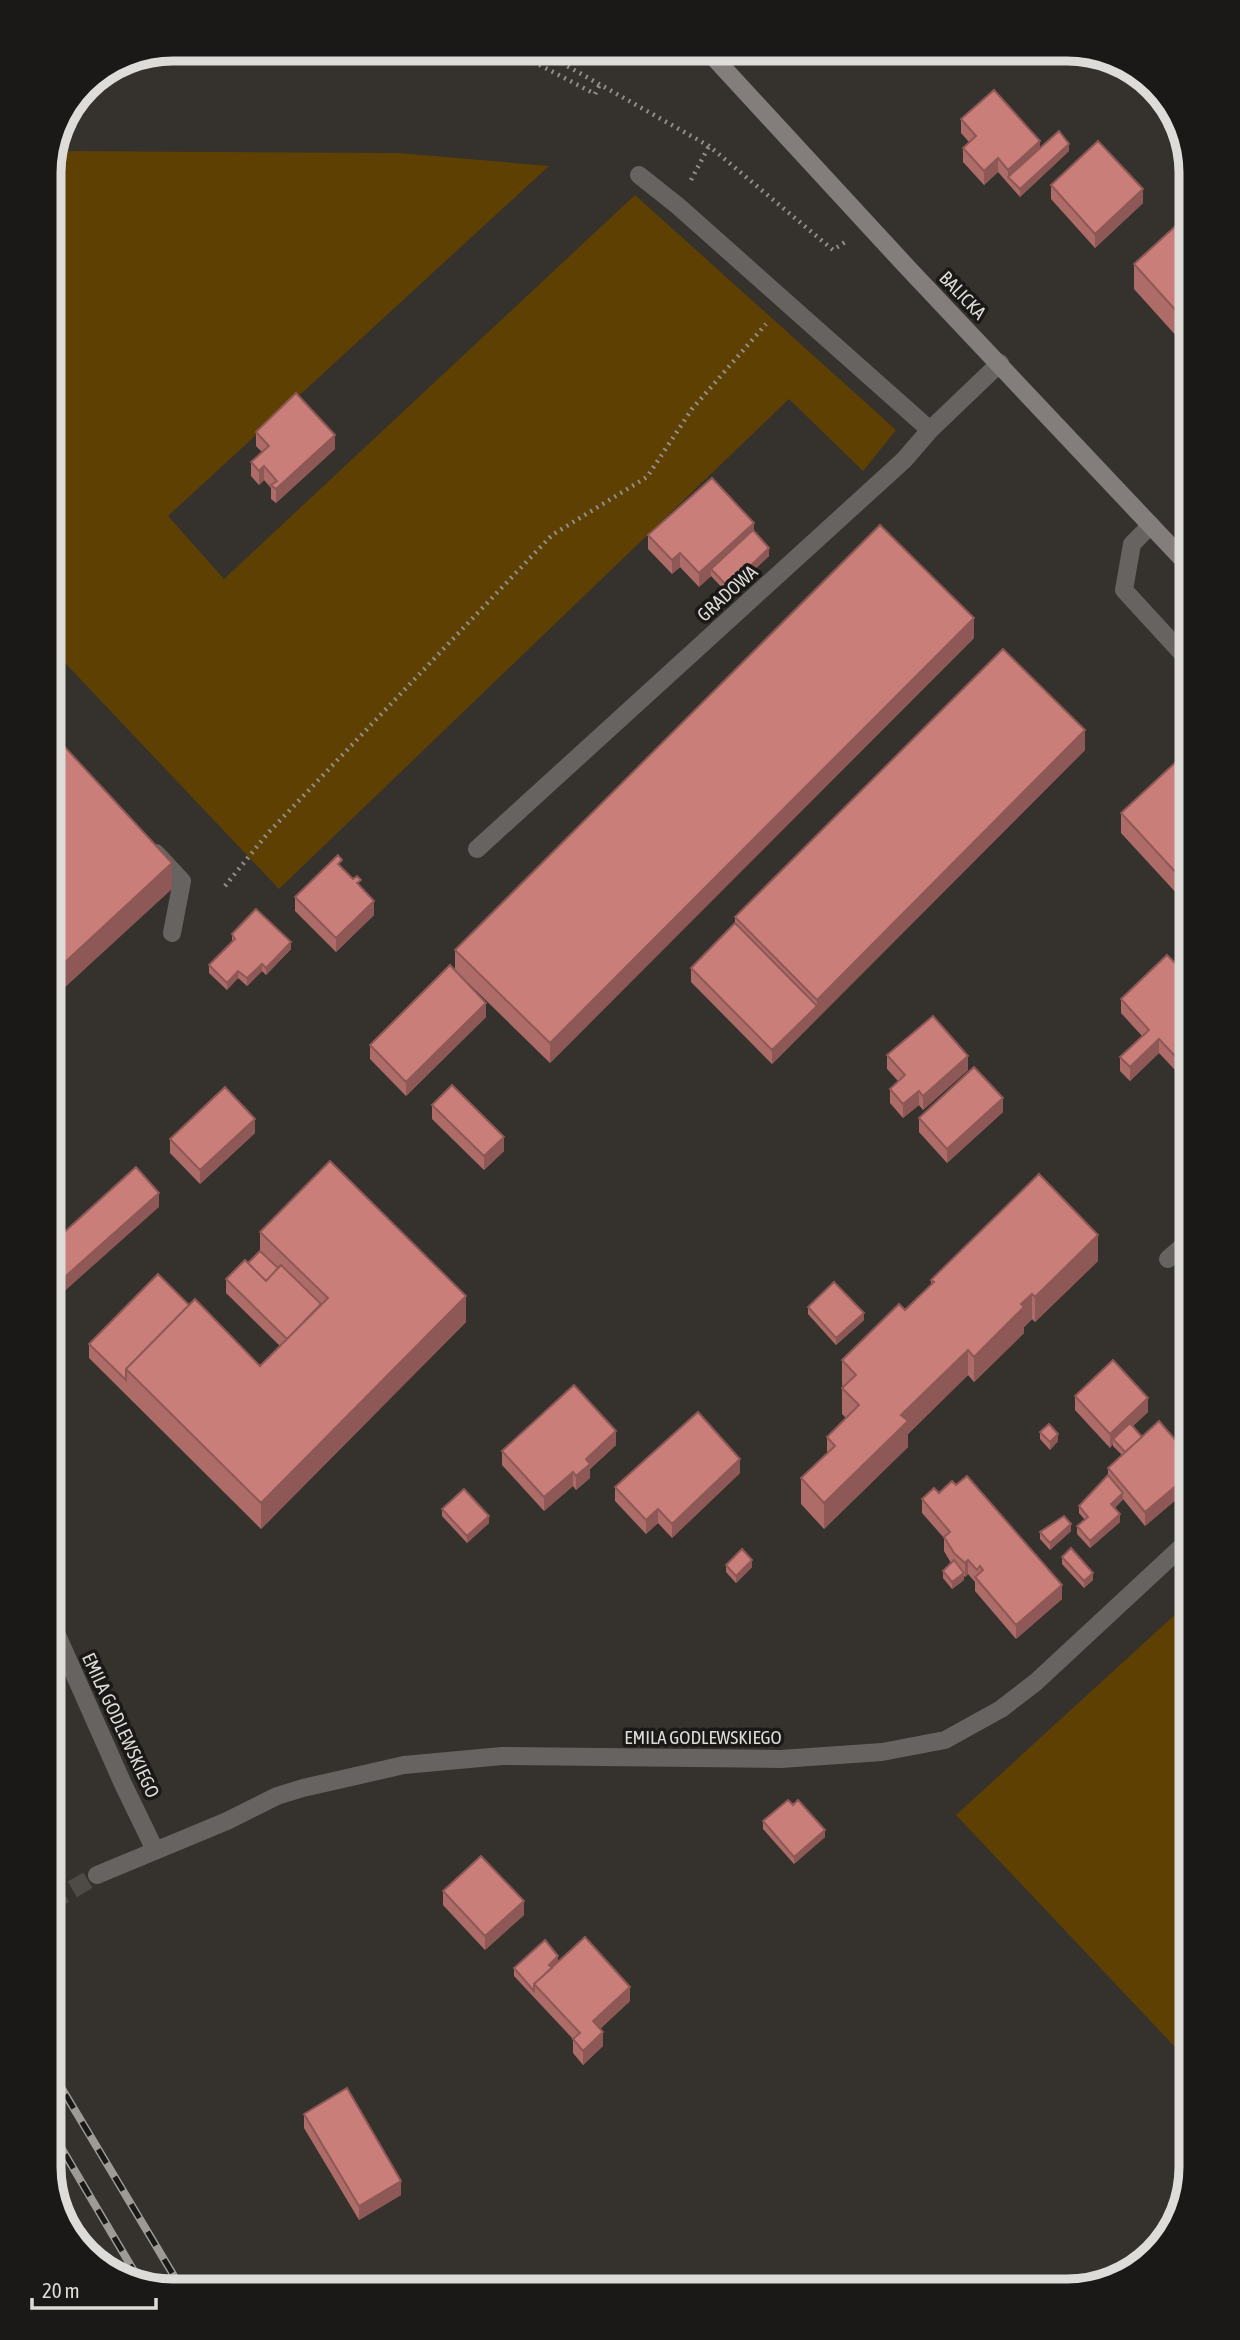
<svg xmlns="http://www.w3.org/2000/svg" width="1240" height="2340" font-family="'Asap Condensed',sans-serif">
<rect width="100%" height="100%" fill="#35312c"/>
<path fill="#5e4003" d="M56,151L399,153L549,166L168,516L224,579L635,195L896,430L863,471L789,399L279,889L49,646V165Z
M1191,1600V2064L956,1815Z"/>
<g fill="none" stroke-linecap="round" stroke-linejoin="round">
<path stroke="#4e4b46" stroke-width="18" stroke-dasharray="18 9" stroke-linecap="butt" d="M49,1903L97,1875"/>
<path stroke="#918e8a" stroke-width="4.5" stroke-dasharray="2 5" stroke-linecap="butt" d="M384,49V54L536,63L595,94L600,84
M537,49L709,146L833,250L845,242
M691,180L709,146
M1182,597L1191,607
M225,886L268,833L552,535L647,477L692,409L766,324"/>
<path stroke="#666361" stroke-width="18" d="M639,175L678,206L930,430
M1151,525L1132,544L1124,590L1191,663
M156,853L182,881L172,933
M1168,1259L1191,1239"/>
<path stroke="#666361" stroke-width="18" d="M477,849L904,460L930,430L1000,363
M49,1617L123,1784L155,1850
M97,1875L227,1821L277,1796L303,1788L404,1765L502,1756L781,1759L882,1752L945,1740L1001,1709L1036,1682L1191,1538"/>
<path stroke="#837e7c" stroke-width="18" d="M706,49L907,267L1191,568"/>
<defs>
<path id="rail" d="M49,2067L183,2291
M49,2127L141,2283"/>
</defs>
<use href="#rail" stroke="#9d9b96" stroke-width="8"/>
<use href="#rail" stroke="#1b1917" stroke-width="5" stroke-dasharray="16" stroke-linecap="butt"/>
</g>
<path fill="#ae6c68" d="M961,119L1040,148L1069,151L1020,197L998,172L984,185L963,162V148L969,142L961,133Z
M1051,185L1143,203L1095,248L1051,199Z
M1191,212V347L1188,349L1134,289V264Z
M256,432L335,449L276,503L271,499V488L264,480L259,485L251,476V462L262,452L256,446Z
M754,531L769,556L728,594L711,576L699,587L680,567L672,574L648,549V535Z
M974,638L550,1063L455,970V950Z
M1191,748V909L1121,833V813Z
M1085,750L772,1064L691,982V968L735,923V917Z
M342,868L374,915L336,952L295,911V897Z
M232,934L291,949L266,975L262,971L247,986L238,978L227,990L209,973V965L232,942Z
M1191,979V1087L1159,1053L1130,1081L1120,1071V1057L1142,1036L1121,1013V999Z
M486,1017L406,1096L370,1059V1045Z
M887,1055L968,1070L923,1110L919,1105L903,1118L890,1103V1089L898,1081L887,1069Z
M432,1105L504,1151L484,1170L432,1119Z
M1003,1112L947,1163L919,1132V1118Z
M255,1133L200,1184L170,1153V1139Z
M260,1232L466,1322L261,1529L89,1358V1344L189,1305L260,1366L280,1346L226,1293V1279L248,1263L260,1251Z
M1098,1261L1035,1322L1032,1319L1024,1327V1333L974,1382L968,1375L908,1434V1447L824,1529L801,1504V1478L827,1453V1437L846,1418L842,1414V1388L843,1387L842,1385V1360L905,1310L931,1286V1280Z
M808,1307L864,1320L836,1345L808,1314Z
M1075,1396L1148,1412L1133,1426L1142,1437L1191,1458V1487L1145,1526L1123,1499L1115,1508L1120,1522L1090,1548L1077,1534V1526L1085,1520L1079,1513V1506L1108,1475V1468L1122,1455L1113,1446V1444L1110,1448L1075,1410Z
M1040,1432L1058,1441L1050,1450L1040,1439Z
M616,1445L590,1469V1478L576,1490L573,1486L544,1511L502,1465V1451Z
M740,1473L672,1538L658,1523L646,1534L615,1501V1487Z
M939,1493L1062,1599L1016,1639L975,1591V1582L968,1574L965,1577L964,1576V1580L952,1589L943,1578V1571L951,1563L944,1551V1538L922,1513V1499Z
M442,1509L489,1523L467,1543L442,1516Z
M1071,1531L1050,1550L1040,1539V1532Z
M1062,1557L1093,1580L1084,1588L1062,1564Z
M726,1565L752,1567L736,1583L726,1572Z
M763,1821L825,1837L794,1864L763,1829Z
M443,1891L524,1915L485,1950L443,1905Z
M558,1962L630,2001L600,2029L603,2046L583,2065L573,2053V2039L514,1976V1968Z
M304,2114L401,2195L359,2220L304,2128Z"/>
<path fill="#8d5855" d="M1040,141V155L1008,177V170Z
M1069,144V151L1020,197V189Z
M998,158V172L984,185V171Z
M1143,189V203L1095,248V234Z
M1191,321V347L1188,349V324Z
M335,435V449L276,503V489Z
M264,466V480L259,485V471Z
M754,523V537L711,569V576L699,587V573Z
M769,548V556L728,594V587Z
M680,553V567L672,574V560Z
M974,618V638L550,1063V1043Z
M1085,730V750L772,1064V1050L817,1006V1000Z
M172,863V889L49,1002V977Z
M374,901V915L336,952V938Z
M291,942V949L266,975V968Z
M262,964V971L247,986V978Z
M238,971V978L227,990V983Z
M486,1003V1017L406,1096V1082Z
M1159,1039V1053L1130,1081V1067Z
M968,1056V1070L923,1110V1096Z
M919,1091V1105L903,1118V1104Z
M1003,1098V1112L947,1163V1149Z
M255,1119V1133L200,1184V1170Z
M504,1137V1151L484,1170V1156Z
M159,1193V1207L49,1305V1291Z
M1098,1235V1261L1035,1322V1297Z
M1032,1294V1319L1024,1327V1333L974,1382V1357L1021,1304Z
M466,1296V1322L261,1529V1503Z
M864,1313V1320L836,1345V1338Z
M968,1350V1375L908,1434V1447L824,1529V1503L901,1415Z
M1148,1398V1412L1116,1442L1113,1439V1444L1110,1448V1434Z
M616,1431V1445L590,1469V1478L576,1490V1476L586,1459Z
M1058,1434V1441L1050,1450V1442Z
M740,1459V1473L672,1538V1524Z
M573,1472V1486L544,1511V1497Z
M1191,1473V1487L1145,1526V1512Z
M1123,1493V1500L1111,1511V1504Z
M658,1509V1523L646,1534V1520Z
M1120,1514V1522L1090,1548V1541Z
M489,1516V1523L467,1543V1536Z
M1071,1524V1531L1050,1550V1543Z
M752,1560V1567L736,1583V1576Z
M968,1560V1574L965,1577V1563Z
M964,1573V1580L952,1589V1582Z
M1093,1573V1580L1084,1588V1581Z
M1062,1585V1599L1016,1639V1625Z
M825,1830V1837L794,1864V1857Z
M524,1901V1915L485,1950V1936Z
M558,1956V1963L549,1972V1965Z
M630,1987V2001L593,2035V2021Z
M603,2032V2046L583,2065V2051Z
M401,2181V2195L359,2220V2206Z"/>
<path fill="#ca7e79" stroke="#8d5855" stroke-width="2" d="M994,90L1040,141L1008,170L998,158L984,171L963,148L976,136L961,119Z
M1059,131L1069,144L1020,189L1008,177Z
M1098,141L1143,189L1095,234L1051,185Z
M1191,212V321L1188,324L1134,264Z
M296,393L335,435L276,489L271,485L277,481L264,466L259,471L251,462L269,446L256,432Z
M712,478L754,523L699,573L680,553L672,560L648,535Z
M880,525L974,618L550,1043L455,950Z
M753,530L769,548L728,587L711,569Z
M1003,649L1085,730L817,1000L735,917Z
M49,730L172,863L49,977Z
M1191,748V889L1121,813Z
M338,855L342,860L338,864L353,879L357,876L361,880L357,883L374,901L336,938L295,897Z
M256,909L291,942L266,968L262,964L247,978L238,971L227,983L209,965L235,939L232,934Z
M735,923L817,1006L772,1050L691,968Z
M1167,955L1191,979V1073L1159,1039L1130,1067L1120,1057L1149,1030L1121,999Z
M450,965L486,1003L406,1082L370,1045Z
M933,1016L968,1056L923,1096L919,1091L903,1104L890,1089L905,1075L887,1055Z
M974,1067L1003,1098L947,1149L919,1118Z
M452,1085L504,1137L484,1156L432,1105Z
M225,1087L255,1119L200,1170L170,1139Z
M330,1161L466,1296L261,1503L126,1369L195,1299L260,1366L328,1298L260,1232Z
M136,1167L159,1193L49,1291V1246Z
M1039,1174L1098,1235L1035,1297L1032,1294L1021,1304L1024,1307L974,1357L968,1350L901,1415L908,1421L824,1503L801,1478L835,1446L827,1437L859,1405L842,1388L856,1375L842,1360L899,1304L905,1310L934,1282L931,1280Z
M260,1251L278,1268L266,1281L248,1263Z
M245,1260L266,1281L281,1265L321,1304L287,1339L226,1279Z
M158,1274L189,1305L126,1369V1380L89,1344Z
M834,1282L864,1313L836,1338L808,1307Z
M1113,1360L1148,1398L1110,1434L1075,1396Z
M574,1385L616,1431L586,1459L590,1464L576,1476L573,1472L544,1497L502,1451Z
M698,1412L740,1459L672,1524L658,1509L646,1520L615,1487Z
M1159,1421L1191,1458V1473L1145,1512L1108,1468Z
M1130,1423L1142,1437L1125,1452L1113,1439Z
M1049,1424L1058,1434L1050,1442L1040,1432Z
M1108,1475L1123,1493L1111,1504L1120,1514L1090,1541L1077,1526L1088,1517L1079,1506Z
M967,1476L1062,1585L1016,1625L975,1577L983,1570L980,1566L977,1570L968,1560L965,1563L954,1553L944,1537L950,1532L922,1499L934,1488L939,1493L952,1481L956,1485Z
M464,1489L489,1516L467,1536L442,1509Z
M1064,1516L1071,1524L1050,1543L1040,1532Z
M1071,1548L1093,1573L1084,1581L1062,1557Z
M742,1549L752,1560L736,1576L726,1565Z
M954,1560L964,1573L952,1582L943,1571Z
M788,1800L793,1805L798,1800L825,1830L794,1857L763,1821Z
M481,1856L524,1901L485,1936L443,1891Z
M585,1937L630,1987L593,2021L603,2032L583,2051L573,2039L580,2033L534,1984Z
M545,1940L558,1956L549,1965L552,1968L534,1984V1991L514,1968Z
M347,2088L401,2181L359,2206L304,2114Z"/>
<g text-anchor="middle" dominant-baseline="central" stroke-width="7" stroke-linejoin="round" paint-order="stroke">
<g font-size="19" fill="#dedcd8" stroke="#1b1917">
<text transform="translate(963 295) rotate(46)">BALICKA</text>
<text transform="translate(727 593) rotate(-42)">GRADOWA</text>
<text transform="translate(121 1725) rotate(65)">EMILA GODLEWSKIEGO</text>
<text x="703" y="1737">EMILA GODLEWSKIEGO</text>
</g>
</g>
<path d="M0 0H1240V2340H0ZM173 61H1067A112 112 0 0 1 1179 173V2167A112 112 0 0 1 1067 2279H173A112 112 0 0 1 61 2167V173A112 112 0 0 1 173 61Z" fill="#1b1917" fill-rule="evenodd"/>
<path fill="none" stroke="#dedcd8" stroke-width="9" d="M173 61H1067A112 112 0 0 1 1179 173V2167A112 112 0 0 1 1067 2279H173A112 112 0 0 1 61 2167V173A112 112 0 0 1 173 61Z"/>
<path d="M32 2298v10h124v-10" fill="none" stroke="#dedcd8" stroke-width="3.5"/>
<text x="42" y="2298" font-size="21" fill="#dedcd8" stroke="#1b1917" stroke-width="5" paint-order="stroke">20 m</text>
</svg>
